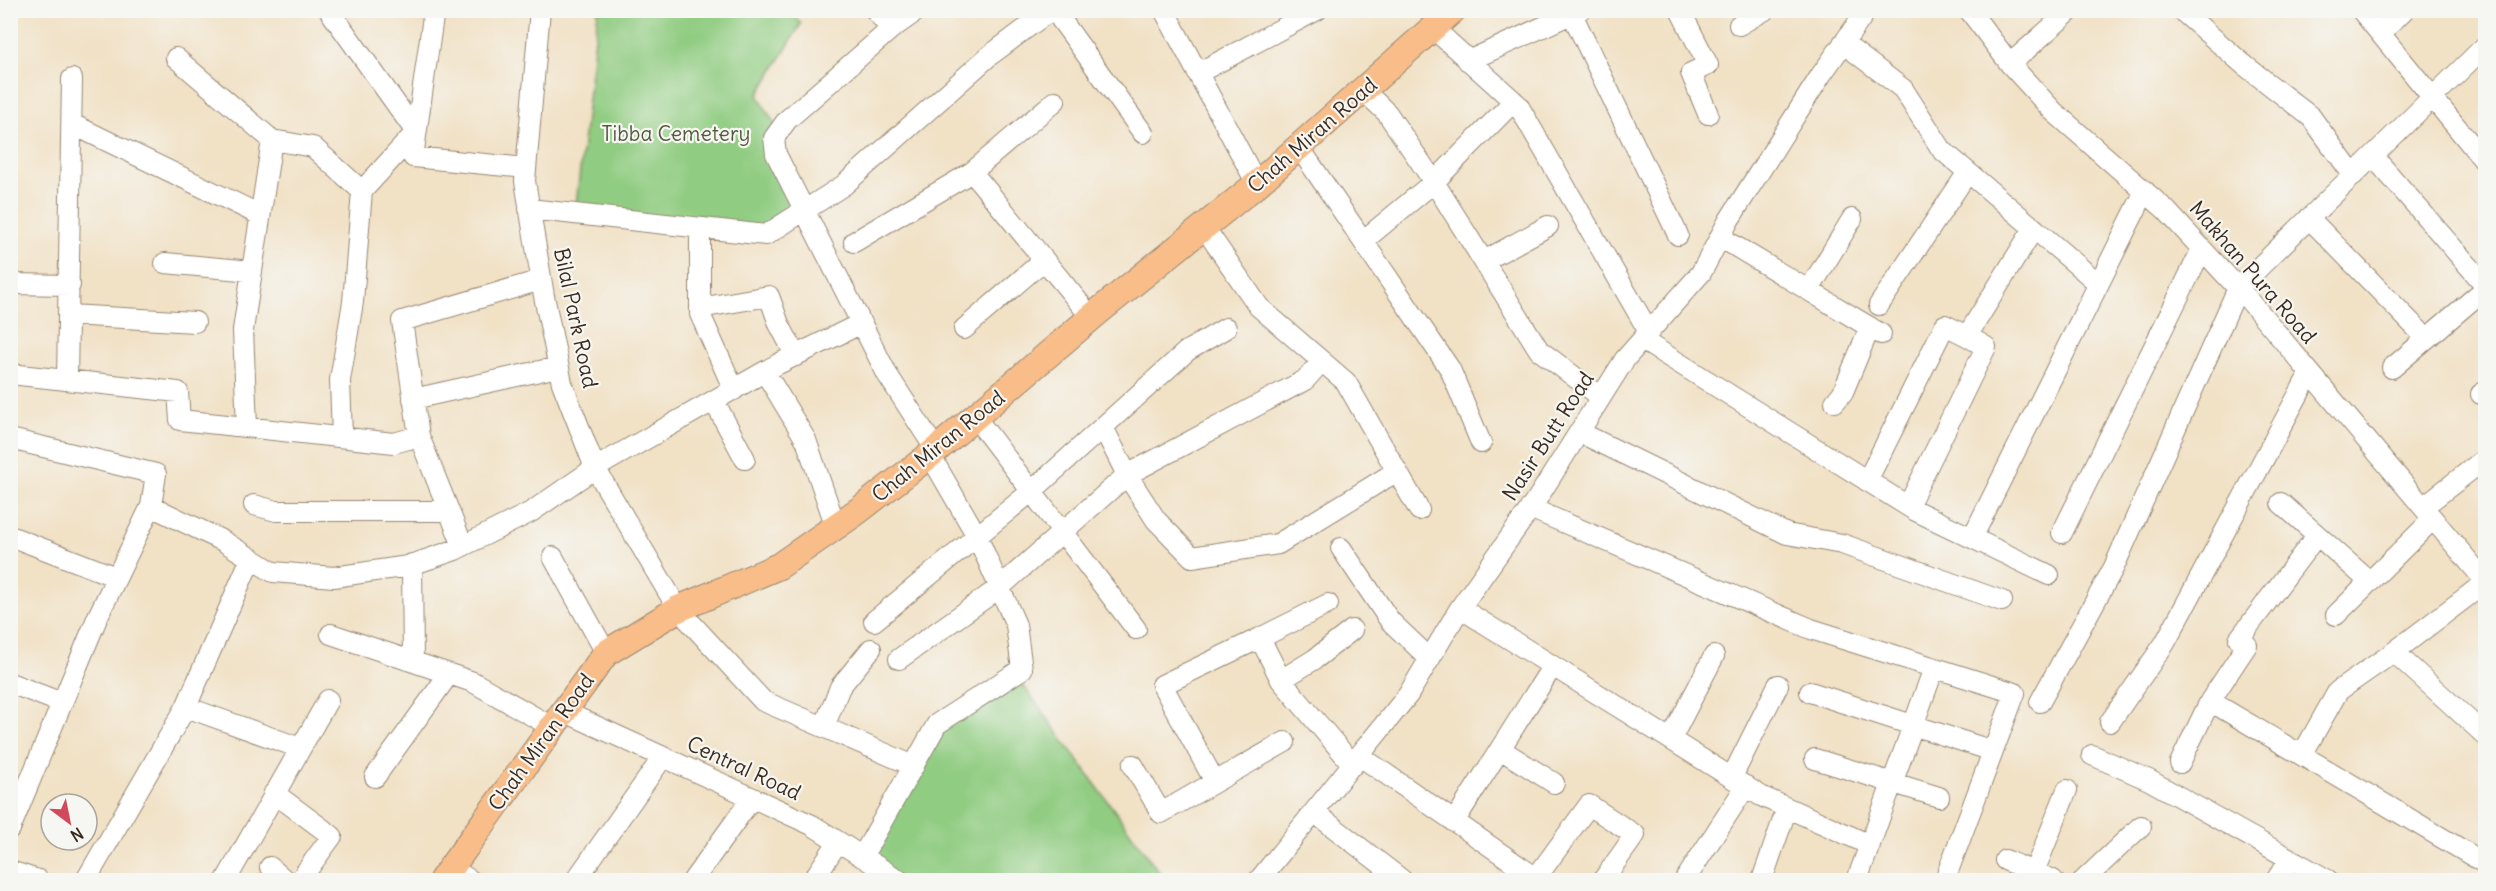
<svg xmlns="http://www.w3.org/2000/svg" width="2496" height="891" font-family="Delius,sans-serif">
<rect width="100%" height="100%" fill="#f6f6f2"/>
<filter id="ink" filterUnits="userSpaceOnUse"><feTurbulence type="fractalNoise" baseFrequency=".0167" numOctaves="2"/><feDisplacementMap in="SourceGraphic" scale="12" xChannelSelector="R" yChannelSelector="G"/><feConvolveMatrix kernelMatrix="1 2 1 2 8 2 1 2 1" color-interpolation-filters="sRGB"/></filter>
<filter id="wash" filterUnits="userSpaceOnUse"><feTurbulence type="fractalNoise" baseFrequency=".008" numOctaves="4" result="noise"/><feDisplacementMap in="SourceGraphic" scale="24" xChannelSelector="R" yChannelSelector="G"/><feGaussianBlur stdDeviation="1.35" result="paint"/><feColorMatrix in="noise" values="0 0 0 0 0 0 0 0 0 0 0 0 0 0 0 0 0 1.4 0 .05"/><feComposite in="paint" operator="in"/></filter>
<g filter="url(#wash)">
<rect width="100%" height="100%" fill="#f1e1c5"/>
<path fill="#90cc81" stroke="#667b50" stroke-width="1.5" d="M598,11H791L801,24L758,95L779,132L805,211L766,235L575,214Z
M1015,674L1165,880H895L862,857L937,724Z"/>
</g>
<g filter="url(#ink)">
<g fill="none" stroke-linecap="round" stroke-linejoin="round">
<defs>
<path id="minor" d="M329,10L416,132L362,191L353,302L340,380L342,437
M434,10L413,157L526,168
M540,10L525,181L544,296L562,383L595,468L678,609L763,701L914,766
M875,10L891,29
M918,10L891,29L787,120L774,138L776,154L887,374L936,450
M1054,10L1143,133
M1164,10L1257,184
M1680,10L1708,65L1691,73L1708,114
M1969,10L2010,64L2053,111L2166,210L2249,300L2486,582
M2181,10L2243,64L2311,117L2353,175
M2361,10L2486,163
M1572,14L1678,235
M1739,25L1765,10
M1433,28L1518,105L1649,332
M2381,33L2404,10
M1843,43L1903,89L1942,150L2098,283
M176,58L272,140L313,147L362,191
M1468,61L1580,10
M2010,64L2071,10
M1198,73L1317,10
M1363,90L1387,113L1434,182L1539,350L1601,397
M72,124L260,215
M1299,147L1450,369L1481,443
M2373,156L2486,286
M972,172L1055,101
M529,209L766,235L844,185L989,56L1051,10
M2309,218L2426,338
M1204,227L1259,307L1346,382L1419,510
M700,228V314L734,390
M1720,237L1881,334
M1363,241L1434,182L1514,101
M854,242L972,172L1091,317
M1484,261L1548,226
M165,263L252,271
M10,284L70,285
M1809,290L1852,219
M1879,305L1968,172
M700,308L769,296L779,324L796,356
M69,315L195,322
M964,329L1044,260
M1642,340L1914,510L2049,575
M2392,368L2486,288
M765,372L806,440L836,527
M10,374L178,392L180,420L394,443L419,436L463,546
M67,380L72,79
M2481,394L2486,391
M413,399L558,367
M714,401L745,459
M1835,402L1843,392L1870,327
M975,417L1136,629
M247,427L243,330L272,140
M1103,427L1127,475L1156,520L1192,557L1278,544L1397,471
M1579,432L1787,534L1842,544L2002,601
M419,436L402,321L541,280
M10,439L156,474L151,506L98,616L10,829
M1867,481L1945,325L1967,336
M2281,503L2370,582
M254,505L276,511H449
M151,506L223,541L273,572L334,577L408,566L455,550L531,512L595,468L778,364L862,323
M1908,506L1986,347L1967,336L2034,228
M2423,507L2486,458
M1530,508L1811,629L2015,693L1947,874
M2062,533L2202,249
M10,536L116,577
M1972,538L2145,191
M1341,548L1390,621L1430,659
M553,557L606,653
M412,564L413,662
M1328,604L1260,638L1281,680L1353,765
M1460,608L1761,796L1870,845
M2336,615L2433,519
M874,621L1032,491L1187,351L1226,328
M331,634L473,682L552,727
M1260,638L1162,685L1215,782L1285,742
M2394,652L2486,736
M899,659L999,588L1127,475L1305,380L1322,361
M1281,680L1315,659L1352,630
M10,683L62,703
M1810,692L1993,751
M2210,701L2486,864
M2040,702L2114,567L2238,288L2486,45
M186,707L300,748
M563,711L812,825L899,880
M2110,722L2165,643L2310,373
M824,727L840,687L871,649
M1671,739L1714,656
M1500,749L1554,783
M2092,755L2149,780L2328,880
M2302,755L2338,691L2394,652L2486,582
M1360,756L1539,880
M1815,759L1939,797
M2180,763L2210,701L2247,645L2239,639L2317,535
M1133,765L1161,813L1215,782
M375,777L449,674
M1732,777L1778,685
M274,793L332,836L300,880
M1315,813L1402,880
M1454,822L1552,667
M862,857L937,724L1022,669L1016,625L977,536L930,455
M2005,860L2053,880
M270,867L285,880
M451,868L470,880
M10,871L38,880
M2034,872L2067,790
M1536,878L1589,805L1635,835L1603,880
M86,880L186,707L251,558
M226,880L328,700
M576,880L663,757
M693,880L752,798
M813,880L838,842
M1259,880L1408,695L1460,608L1537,499L1625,359L1701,273L1729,220L1821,75L1867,10
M1685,880L1746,786
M1762,880L1787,808
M1857,880L1934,668
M2084,880L2141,826
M2276,880L2290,859"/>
<path id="major" d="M442,880L606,653L678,609L779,566L858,511L930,455L1099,311L1257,184L1453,10"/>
</defs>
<use href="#minor" stroke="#968672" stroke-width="22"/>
<use href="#major" stroke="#968672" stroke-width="28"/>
<use href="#minor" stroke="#fff" stroke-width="20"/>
<use href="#major" stroke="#f8bd89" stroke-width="26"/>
</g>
</g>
<g text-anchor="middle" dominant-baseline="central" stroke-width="4.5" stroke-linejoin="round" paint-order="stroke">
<g font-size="21" fill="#545b3c" stroke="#f6f6f2">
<text x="676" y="133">Tibba Cemetery</text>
</g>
<g font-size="21" fill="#3b2a1e" stroke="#f6f6f2">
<text transform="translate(1312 135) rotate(-41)">Chah Miran Road</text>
<text transform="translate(2253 272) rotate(49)">Makhan Pura Road</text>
<text transform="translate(576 318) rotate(78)">Bilal Park Road</text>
<text transform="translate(1548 436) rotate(-57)">Nasir Butt Road</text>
<text transform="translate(938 446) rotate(-39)">Chah Miran Road</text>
<text transform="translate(541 742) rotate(-54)">Chah Miran Road</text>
<text transform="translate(744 768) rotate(25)">Central Road</text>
</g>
</g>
<rect width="2496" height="891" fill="none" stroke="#f6f6f2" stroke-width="36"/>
<g transform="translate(69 822) rotate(148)"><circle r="28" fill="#f6f6f2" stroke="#aba49d" stroke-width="1.5"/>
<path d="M0-4.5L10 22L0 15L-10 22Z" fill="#d1495b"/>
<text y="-9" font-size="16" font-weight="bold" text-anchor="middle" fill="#3b2a1e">N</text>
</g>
</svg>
